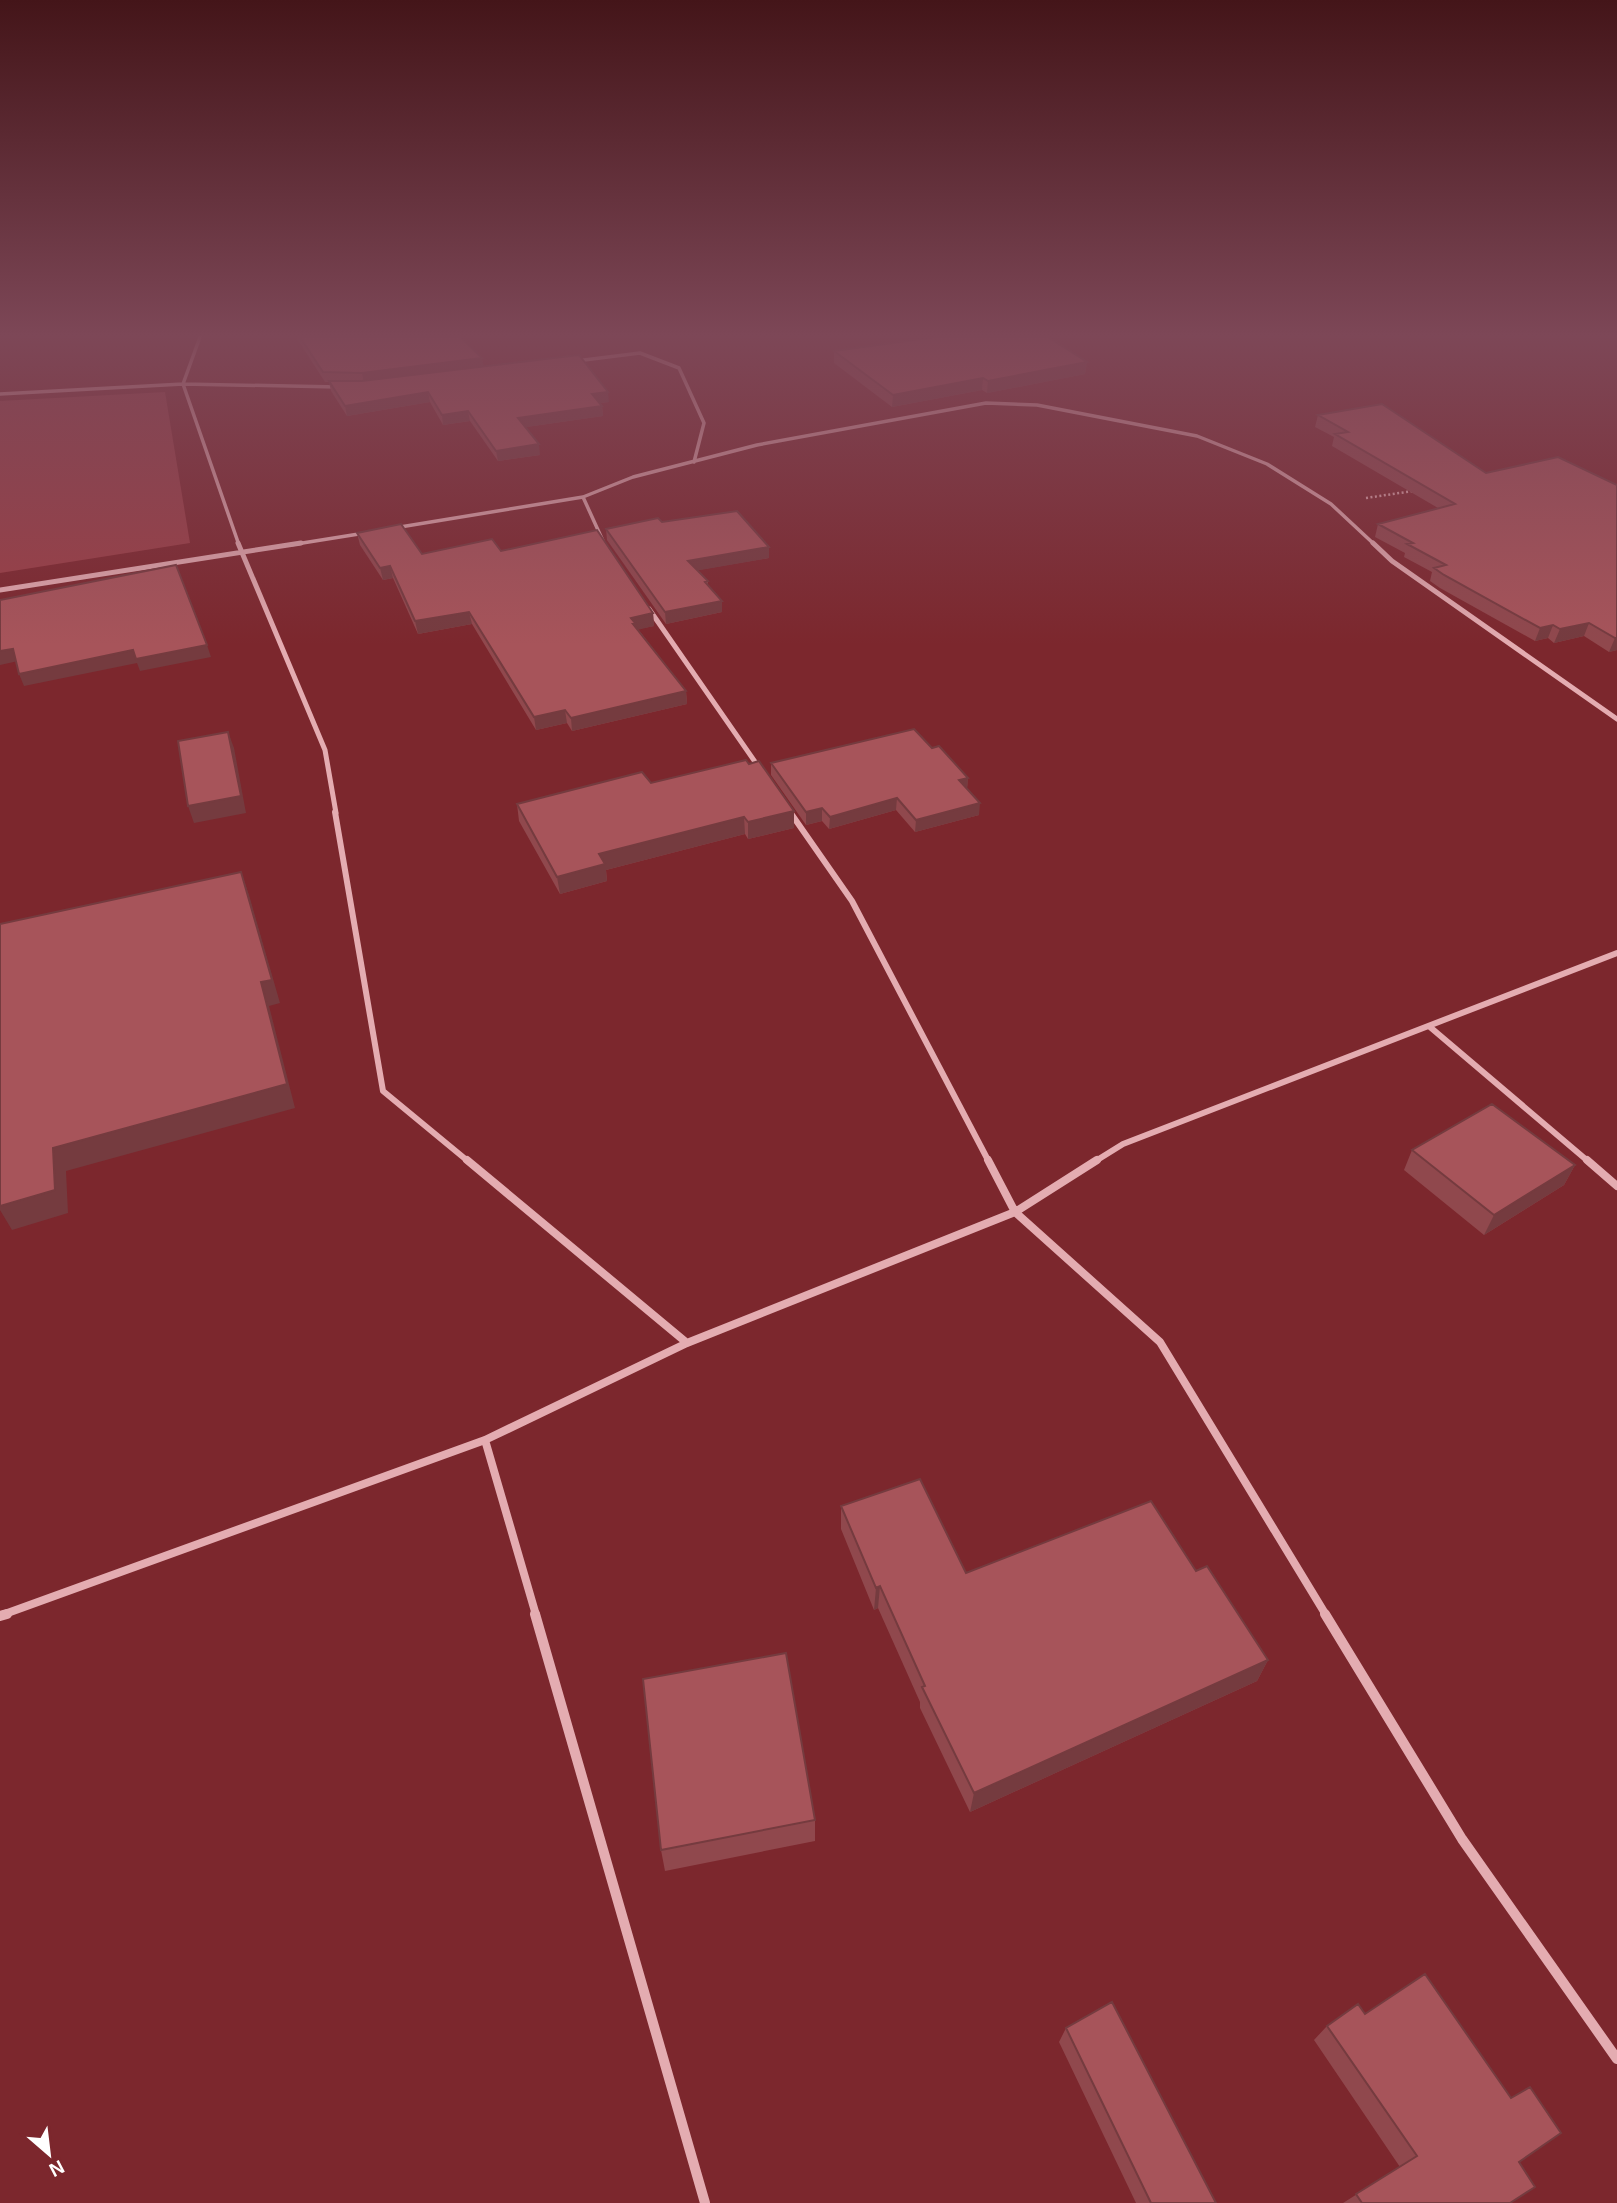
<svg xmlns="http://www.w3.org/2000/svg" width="1617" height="2203" font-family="Helvetica,sans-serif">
<rect width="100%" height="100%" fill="#7c272d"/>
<path fill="#9b3f46" d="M165,392L190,543L0,573V401Z"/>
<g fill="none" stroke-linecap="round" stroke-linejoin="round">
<path stroke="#e4acb1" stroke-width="2.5" stroke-dasharray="2 2.5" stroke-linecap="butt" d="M1366,498L1413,491"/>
<path stroke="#e4acb1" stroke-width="3.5" d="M200,337L183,384L239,545
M576,361L640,353L679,368L704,423L694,462
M0,394L183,384L338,387
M583,497L603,541
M394,528L583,497L633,477L757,445L986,403L1037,405L1197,436L1267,464L1331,504L1375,545
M290,545L365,533"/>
<path stroke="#e4acb1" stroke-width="5" d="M238,543L325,750L336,813
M1373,543L1392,561L1617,719
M0,590L301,543
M649,609L760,769
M789,810L791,813"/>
<path stroke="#e4acb1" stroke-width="6" d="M335,812L383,1091L469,1162
M790,812L852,901L989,1162
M1430,1027L1589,1162
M1094,1162L1123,1144L1617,953"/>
<path stroke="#e4acb1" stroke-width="8" d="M467,1160L687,1343
M988,1160L1015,1212L1160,1342L1326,1615
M1587,1160L1617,1186
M485,1440L536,1615
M2,1615L485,1440L687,1343L1015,1212L1097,1160"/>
<path stroke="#e4acb1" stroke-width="10" d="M535,1614L705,2203
M1325,1614L1462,1839L1617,2059
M0,1616L7,1614"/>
</g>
<path fill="#90484d" d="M296,337H460L482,358L483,367L609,402L600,403L602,406L603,416L526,427L540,455L498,461L470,421L443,425L430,402L347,416L331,391L329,382H325Z
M834,351L1087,362L1085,374L987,393L982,390L892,407L834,363Z
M1318,415L1486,473L1617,485V650L1609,652L1584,636L1554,643L1548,638L1535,641L1440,588L1430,581L1432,572L1404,557L1405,553L1375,537L1378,524L1438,508L1332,446L1334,437L1315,427Z
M662,522L769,558L698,570L708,581V586L722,612L666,624L607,540L606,529Z
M357,533L422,554L501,551L653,613L654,626L638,629L686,691L687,704L572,731L567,723L536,730L472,624L418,634L393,578L383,580L360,545Z
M932,748L968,778L967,788L979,815L915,832L896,810L829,829L822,821L806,825L771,775V763Z
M651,783L794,811V828L748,839L745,834L606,870L607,881L560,894L519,821L517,804Z
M1412,1150L1575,1165L1564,1185L1484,1235L1404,1170Z
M841,1506L966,1573L1196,1571L1268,1660L1257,1681L970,1812L920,1708V1702L878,1608L874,1610L841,1529Z
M815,1820V1841L665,1871L661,1850Z
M1365,2014L1519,2162L1510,2203H1343L1400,2167L1314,2040L1327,2026Z
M1066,2028L1216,2203H1136L1059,2042Z"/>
<path fill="#753b3f" d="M482,358L484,368L364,383L362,373Z
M1087,362L1085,374L987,393L988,381Z
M983,378L982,390L892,407L893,395Z
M428,392L430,402L347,416L345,406Z
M608,392L609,402L593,404L592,394Z
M602,406L603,416L520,428L518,418Z
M468,411L470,421L443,425L442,415Z
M539,444L540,455L498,461L496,451Z
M769,547V558L689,572L688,561Z
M390,566L393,578L383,580L380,568Z
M722,601V612L666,624L665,612Z
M469,612L472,624L418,634L415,621Z
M653,613L654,626L637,630V636L631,618Z
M1589,623L1584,636L1554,643L1560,629Z
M1553,625L1548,638L1535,641L1540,628Z
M1615,638H1617V650L1609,652Z
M207,645L211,657L140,671L137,663L24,686L19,674L133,650Z
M13,649L18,661L0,665V651Z
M686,691L687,704L572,731L571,718Z
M565,710L567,723L536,730L534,717Z
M228,732L234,748L246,813L194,823L188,806Z
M968,778L967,791L959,780Z
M897,798L896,810L829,829L830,817Z
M980,803L979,815L915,832L916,820Z
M822,808V821L806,825V812Z
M794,811V828L748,839V822Z
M744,817L745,834L606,870L607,881L560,894L557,877L599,854Z
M241,872L249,895L280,1003L269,1006L295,1108L66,1171L68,1213L12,1230L0,1210V1206L53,1148L261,982Z
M1575,1165L1564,1185L1484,1235L1494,1215Z
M880,1586L878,1608L874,1610L876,1588Z
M1268,1660L1257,1681L970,1812L974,1793Z"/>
<path fill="#a7545a" stroke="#753b3f" stroke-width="2" d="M300,337H460L482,358L362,373L323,372Z
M936,337H1048L1087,362L988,381L983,378L893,395L834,351Z
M579,355L608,392L592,394L602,406L518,418L539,444L496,451L468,411L442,415L428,392L345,406L329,381H362Z
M1382,404L1486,473L1558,457L1617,485V638H1615L1589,623L1560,629L1553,625L1540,628L1444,575L1434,568L1446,565L1407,544L1413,543L1378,524L1455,504L1335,434L1348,432L1318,415Z
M737,511L769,547L688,561L708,581L705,582L722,601L665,612L606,529L658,518L662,522Z
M401,524L422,554L492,539L501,551L597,530L653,613L631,618L636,624H633L686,691L571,718L565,710L534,717L469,612L415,621L390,566L380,568L357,533Z
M176,565L207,645L136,659L133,650L19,674L13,649L0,651V600Z
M914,729L932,748L939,746L968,778L959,780L980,803L916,820L897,798L830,817L822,808L806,812L771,763Z
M228,732L241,796L188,806L178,741Z
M746,760L749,764L759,761L794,811L748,822L744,817L599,854L605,864L557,877L517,804L642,772L651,783Z
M241,872L272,980L261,982L287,1084L53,1148L55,1190L0,1206V924Z
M1492,1104L1575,1165L1494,1215L1412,1150Z
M920,1479L966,1573L1151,1501L1196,1571L1207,1566L1268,1660L974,1793L922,1687L925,1686L880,1586L876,1588L841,1506Z
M786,1653L815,1820L661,1850L643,1679Z
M1425,1974L1511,2098L1530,2087L1561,2133L1519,2162L1535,2187L1510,2203H1362L1356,2194L1417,2156L1327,2026L1358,2004L1365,2014Z
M1112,2002L1216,2203H1151L1066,2028Z"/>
<linearGradient id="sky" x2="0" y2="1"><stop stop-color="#441519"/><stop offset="0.52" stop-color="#7d4757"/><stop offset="1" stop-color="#7d4757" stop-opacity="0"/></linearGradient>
<rect width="1617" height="645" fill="url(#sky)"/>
<g transform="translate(49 2154) rotate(152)" stroke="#7c272d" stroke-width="5" paint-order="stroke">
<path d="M0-5L12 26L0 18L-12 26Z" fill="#ffffff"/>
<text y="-10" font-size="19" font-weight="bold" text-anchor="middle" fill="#ffffff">N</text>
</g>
</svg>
